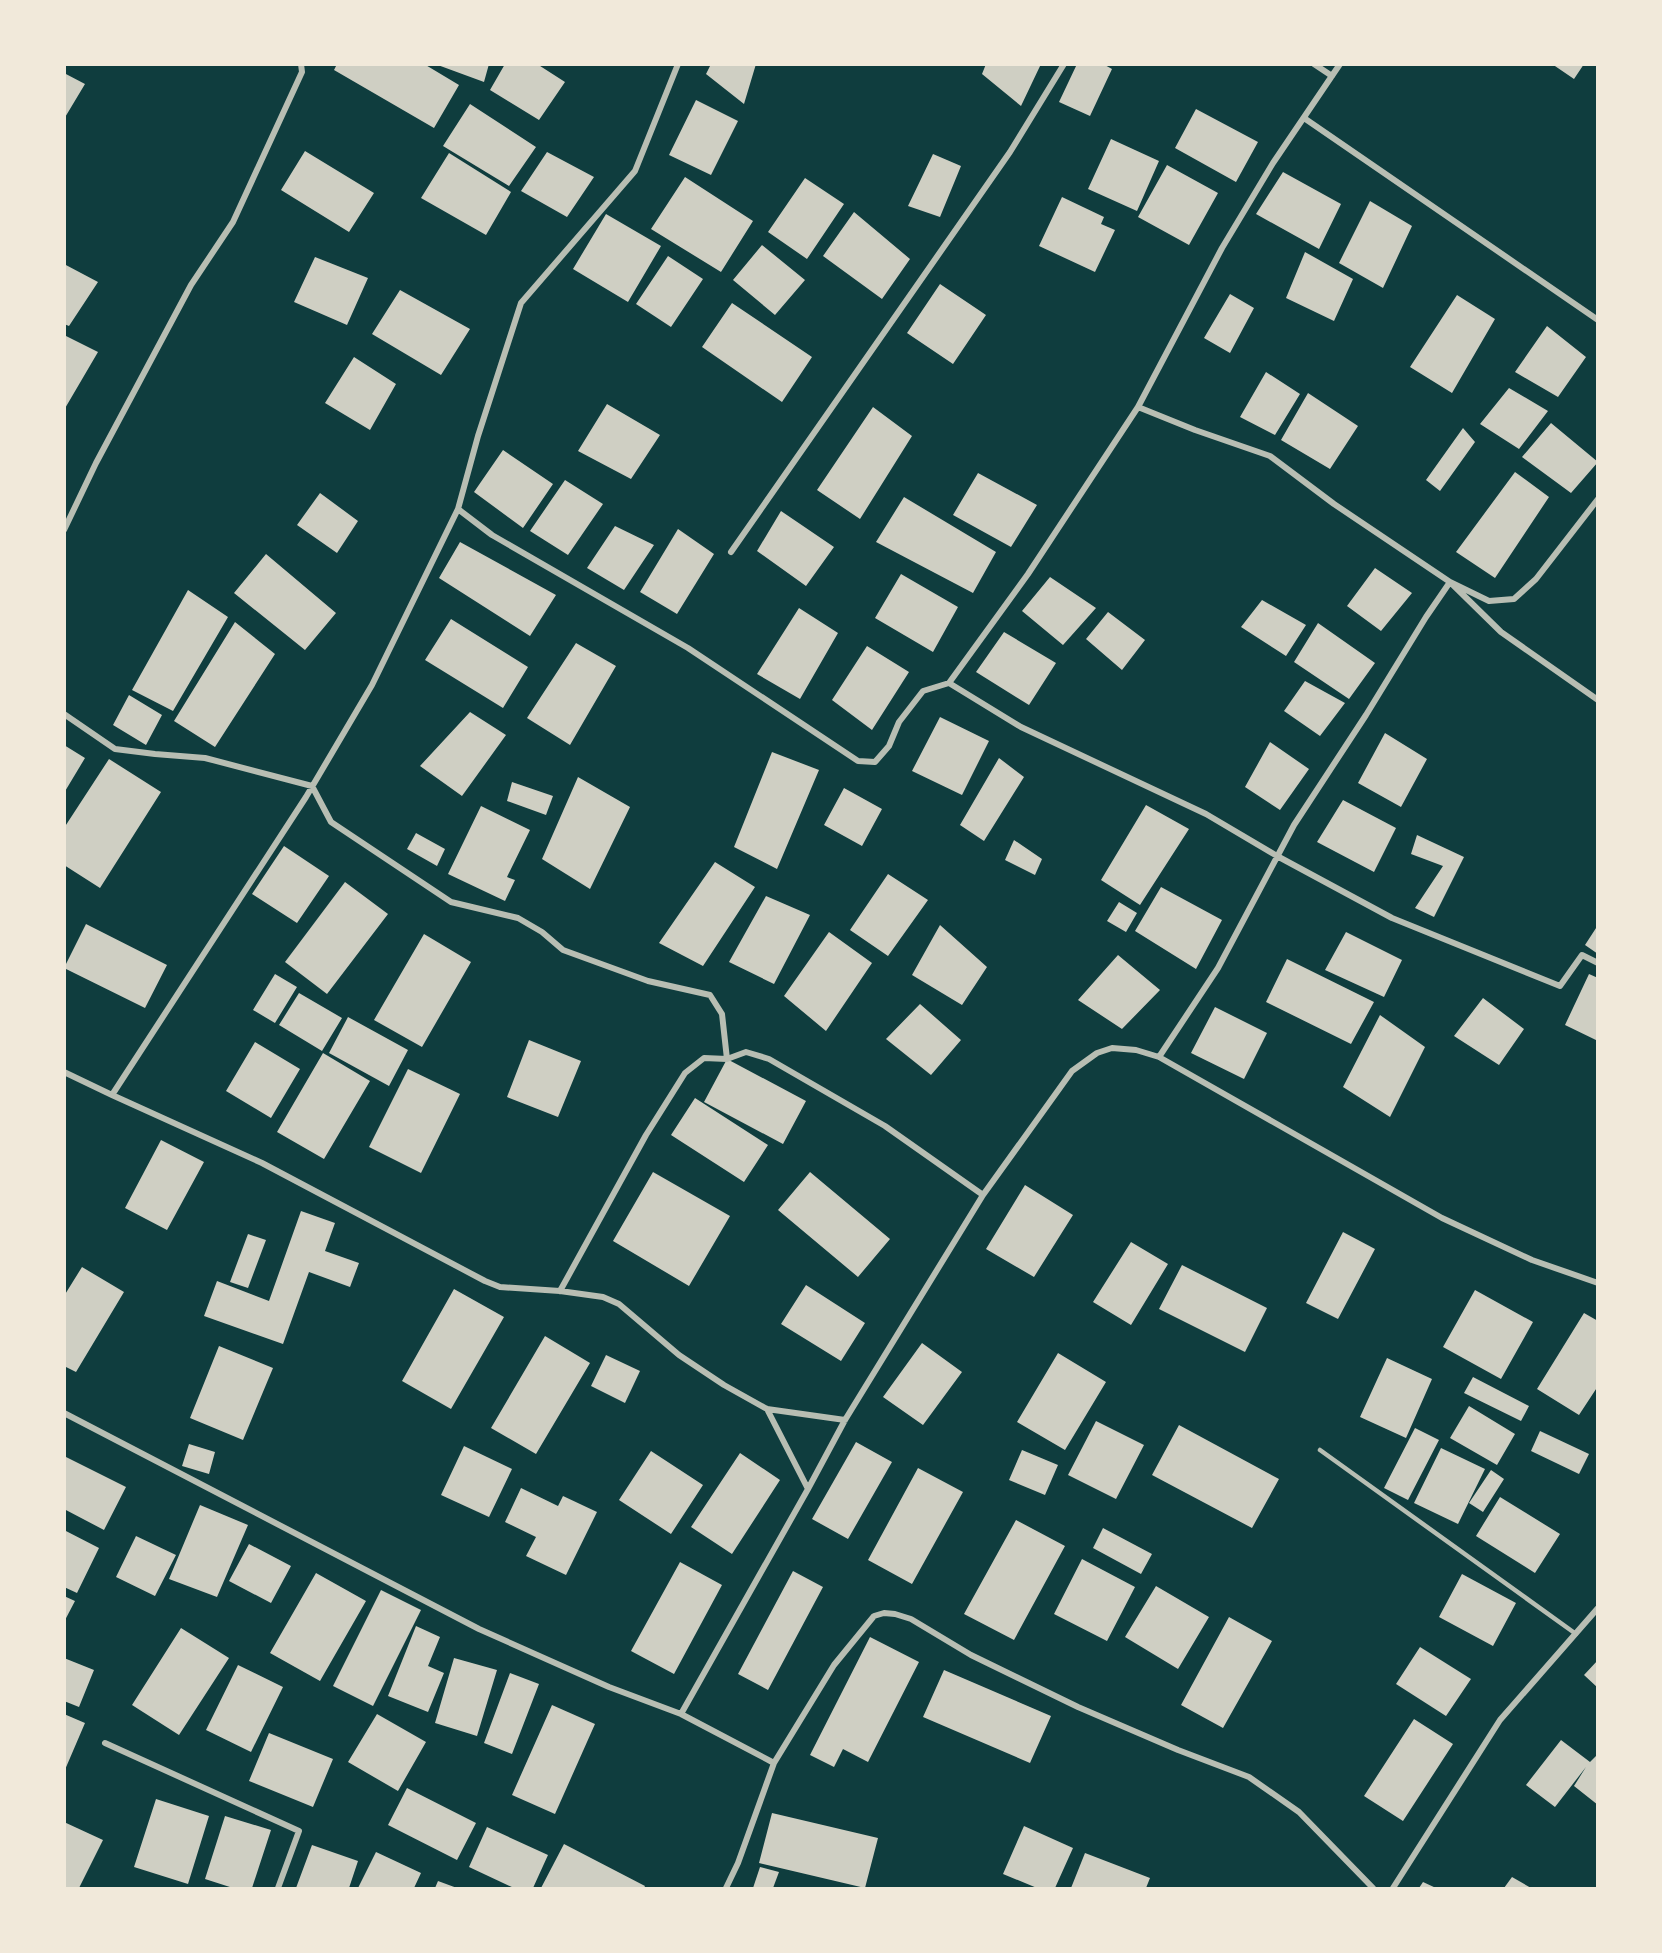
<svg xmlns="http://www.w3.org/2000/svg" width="1662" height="1953" font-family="'Source Sans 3',sans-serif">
<rect width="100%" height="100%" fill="#0f3d3e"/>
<path fill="#cfcfc3" d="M337,64H424L459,85L434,128L334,70Z
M435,64H489L484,82Z
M505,64H537L565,82L539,120L490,90Z
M711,64H756L744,104L706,74Z
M986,64H1041L1021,106L982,74Z
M1077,64H1103L1112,69L1090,116L1059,102Z
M1552,64H1584L1574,79Z
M64,73L85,84L64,119Z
M696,100L738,121L711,175L669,155Z
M470,104L536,147L509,186L443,146Z
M1196,109L1258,142L1236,182L1175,148Z
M1111,139L1159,161L1137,211L1088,189Z
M305,151L374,193L349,232L281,190Z
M547,152L594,177L567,217L521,191Z
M449,153L511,192L486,235L421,198Z
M933,154L961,166L940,217L908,206Z
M1167,165L1218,193L1189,245L1138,217Z
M1283,172L1341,204L1319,249L1256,214Z
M685,177L753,221L721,272L651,229Z
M805,178L844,204L807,259L768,232Z
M1062,197L1104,217L1101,224L1115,230L1095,272L1039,246Z
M1370,201L1412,226L1383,288L1339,263Z
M854,212L910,259L882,299L823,256Z
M606,214L661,246L628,302L573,269Z
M762,245L805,280L775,315L733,280Z
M1305,252L1353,279L1334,321L1286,298Z
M668,256L703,279L671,327L636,304Z
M315,257L368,278L347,325L294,302Z
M64,264L98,282L69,326L64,324Z
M940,284L986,315L953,364L907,333Z
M400,290L470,329L441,375L372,334Z
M1230,294L1254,308L1230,353L1204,338Z
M1457,295L1495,319L1452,393L1410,367Z
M732,303L812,357L782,402L702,347Z
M1547,326L1586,357L1558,397L1515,372Z
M64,335L98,352L64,410Z
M354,357L396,384L370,430L325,403Z
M1266,372L1300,394L1275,435L1240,417Z
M1509,388L1548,411L1519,449L1480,424Z
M1308,393L1358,426L1330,469L1281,440Z
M607,404L660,435L631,479L578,451Z
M873,407L912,436L860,519L817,490Z
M1551,423L1598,462L1571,493L1522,457Z
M1463,428L1475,442L1440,491L1426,480Z
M503,450L553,484L523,528L474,492Z
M1515,472L1549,497L1495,578L1456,552Z
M978,473L1037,505L1011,547L953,515Z
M565,480L603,504L568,555L530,531Z
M320,493L358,521L337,553L297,525Z
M904,497L996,552L973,593L876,542Z
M781,511L834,547L806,586L757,551Z
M615,526L654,545L624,590L587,568Z
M678,529L714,554L677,614L640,592Z
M460,542L556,595L530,636L439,578Z
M266,554L336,613L305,650L234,593Z
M1375,568L1412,593L1381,631L1347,606Z
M901,574L958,607L933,652L875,618Z
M1050,577L1096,608L1063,645L1022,611Z
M188,590L228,617L173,711L132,690Z
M1262,600L1306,625L1286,656L1241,627Z
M799,608L838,633L800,699L757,674Z
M1108,612L1145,640L1122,670L1086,639Z
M451,619L528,667L503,708L425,660Z
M235,622L275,654L215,747L174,721Z
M1318,623L1375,663L1349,699L1294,662Z
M1004,632L1056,663L1029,705L976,672Z
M576,643L616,666L570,745L527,718Z
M867,646L909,672L872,730L832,700Z
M1305,681L1345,703L1320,736L1284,711Z
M129,695L162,715L146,745L113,725Z
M470,712L506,735L462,796L420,766Z
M940,717L989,741L962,795L912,771Z
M1385,733L1427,759L1401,807L1358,783Z
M1270,742L1309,769L1280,810L1245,787Z
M64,745L85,758L64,793Z
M772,752L819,770L777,869L734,847Z
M999,758L1024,777L984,841L960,825Z
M109,759L161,792L100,888L64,865V828Z
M578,777L630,807L590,889L542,859Z
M512,782L553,796L546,815L507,801Z
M844,788L882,809L862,846L824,825Z
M1343,800L1396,828L1374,872L1317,842Z
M1146,805L1189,829L1140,905L1101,880Z
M481,806L530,830L507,877L515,880L505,901L448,874Z
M416,833L445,849L437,866L407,849Z
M1417,835L1464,857L1434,917L1415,908L1443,866L1411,854Z
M1014,840L1042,859L1035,875L1005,860Z
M284,846L329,876L297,923L252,894Z
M715,862L755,887L703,966L659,943Z
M888,874L928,900L888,956L850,930Z
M345,882L388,914L327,994L285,962Z
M1161,887L1222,920L1196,969L1135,931Z
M766,896L810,915L774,984L729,962Z
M1119,902L1137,913L1126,932L1107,921Z
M86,924L167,965L145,1008L64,968Z
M940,925L987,967L962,1005L912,975Z
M1598,925V954L1585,945Z
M829,932L872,963L826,1031L784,996Z
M1346,932L1402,960L1384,997L1325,970Z
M424,934L471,962L422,1047L374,1020Z
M1118,955L1160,990L1122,1029L1078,1000Z
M1287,959L1374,1002L1351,1044L1266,1002Z
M275,974L297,987L275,1023L253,1010Z
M1589,974L1598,978V1041L1565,1025Z
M299,993L342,1018L322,1051L279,1025Z
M1483,998L1524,1029L1499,1065L1454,1036Z
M920,1004L961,1040L931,1075L886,1039Z
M1215,1007L1267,1033L1244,1079L1191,1053Z
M1380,1015L1425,1047L1390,1117L1343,1087Z
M348,1017L408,1050L389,1086L329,1053Z
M529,1040L581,1061L558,1117L507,1097Z
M255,1042L300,1069L271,1118L226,1091Z
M323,1053L370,1081L324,1159L277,1132Z
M727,1059L806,1101L783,1144L704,1102Z
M408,1069L460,1094L421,1173L369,1147Z
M695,1098L768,1145L744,1182L671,1135Z
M161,1140L204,1162L167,1230L125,1208Z
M653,1172L730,1216L689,1286L613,1241Z
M810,1172L890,1239L858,1277L778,1210Z
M1025,1185L1073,1215L1034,1277L986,1249Z
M301,1211L335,1223L325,1251L359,1263L350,1287L309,1272L283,1344L204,1316L217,1281L269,1301Z
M1343,1232L1375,1249L1338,1319L1306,1303Z
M248,1234L266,1240L248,1288L230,1282Z
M1131,1242L1168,1264L1131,1325L1093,1302Z
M1182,1265L1267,1308L1245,1352L1159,1309Z
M82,1267L124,1292L76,1372L64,1366V1296Z
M806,1285L865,1323L841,1361L781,1324Z
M454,1289L504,1317L451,1409L402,1381Z
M1475,1290L1533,1322L1501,1379L1443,1347Z
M1584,1313L1598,1321V1386L1579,1415L1537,1389Z
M545,1336L590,1363L536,1454L491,1428Z
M922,1343L962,1372L923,1425L883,1397Z
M219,1346L273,1368L243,1440L190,1418Z
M1058,1353L1106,1382L1065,1450L1017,1422Z
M606,1355L640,1371L625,1403L591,1386Z
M1387,1358L1432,1379L1406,1438L1360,1417Z
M1473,1377L1529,1406L1521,1421L1464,1393Z
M1469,1406L1515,1434L1497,1465L1450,1438Z
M1096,1421L1144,1445L1116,1499L1068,1475Z
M1179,1425L1279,1479L1252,1528L1152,1475Z
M1415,1428L1439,1440L1408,1500L1384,1488Z
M1540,1431L1589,1454L1579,1474L1531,1451Z
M856,1442L892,1462L848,1539L812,1519Z
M189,1444L215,1452L209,1474L182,1466Z
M464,1446L512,1469L489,1517L441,1495Z
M1441,1448L1485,1469L1458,1524L1414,1503Z
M1022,1450L1058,1465L1045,1495L1009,1480Z
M651,1451L703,1485L671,1534L619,1500Z
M740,1453L780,1480L732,1554L691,1527Z
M64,1456L126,1487L104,1530L64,1509Z
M918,1468L963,1492L912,1584L868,1560Z
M1491,1470L1504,1479L1483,1512L1469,1503Z
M521,1488L558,1506L563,1496L597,1512L566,1575L526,1556L536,1537L505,1522Z
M1500,1497L1560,1534L1535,1573L1476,1536Z
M200,1505L248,1525L217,1597L169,1579Z
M1016,1520L1065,1546L1014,1640L964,1614Z
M1103,1528L1152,1554L1141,1574L1093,1548Z
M64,1530L99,1548L77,1593L64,1587Z
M136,1536L176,1555L155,1596L116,1577Z
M249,1544L291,1566L271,1603L229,1581Z
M1082,1559L1135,1587L1107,1641L1054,1614Z
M680,1562L722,1585L674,1674L631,1651Z
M793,1571L823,1587L768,1690L738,1674Z
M316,1573L366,1601L320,1681L270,1653Z
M1462,1574L1516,1603L1493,1646L1439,1617Z
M1156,1586L1209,1617L1178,1669L1125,1637Z
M381,1590L421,1610L373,1706L333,1686Z
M64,1596L75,1601L64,1622Z
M1229,1617L1272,1641L1223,1728L1181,1705Z
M416,1626L440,1637L428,1666L444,1673L428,1712L388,1696Z
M181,1628L229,1658L179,1735L132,1705Z
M870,1637L919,1662L868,1762L843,1749L834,1767L810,1755Z
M1420,1647L1471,1679L1446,1716L1396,1684Z
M64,1658L94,1670L79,1707L64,1701Z
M454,1658L497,1670L477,1736L435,1723Z
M1598,1660V1688L1584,1675Z
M238,1665L283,1687L251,1752L206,1730Z
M944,1670L1051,1716L1030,1763L923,1717Z
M510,1673L539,1684L512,1754L484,1743Z
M552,1705L595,1724L555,1814L512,1795Z
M64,1714L85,1723L64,1772Z
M377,1714L426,1742L398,1791L348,1762Z
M1414,1719L1453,1744L1403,1821L1364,1796Z
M269,1733L333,1759L313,1807L249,1781Z
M1561,1740L1590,1762L1598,1754V1805L1574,1786L1586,1767L1555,1807L1526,1785Z
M407,1788L476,1823L457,1860L388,1825Z
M156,1799L209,1816L188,1884L134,1867Z
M772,1813L878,1838L865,1888L759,1863Z
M225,1816L271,1830L252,1888H233L205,1879Z
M64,1822L103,1840L79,1888H64Z
M1024,1826L1073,1848L1055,1888H1037L1003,1874Z
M487,1827L548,1855L533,1888H514L469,1867Z
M564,1844L645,1886L644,1888H541Z
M312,1845L358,1861L349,1888H296Z
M376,1852L421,1873L414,1888H358Z
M1085,1853L1150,1878L1146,1888H1071Z
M760,1867L779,1872L773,1888H753Z
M1512,1877L1531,1888H1504Z
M438,1881L457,1888H435Z
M1423,1882L1436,1888H1419Z"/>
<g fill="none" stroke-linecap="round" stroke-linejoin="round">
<path stroke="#b8beb3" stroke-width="4.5" d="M1320,1450L1576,1634"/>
<path stroke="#b8beb3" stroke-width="6" d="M1314,64L1332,76
M1304,118L1598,320
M1138,407L1195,430L1270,456L1334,504L1450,582L1501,632L1598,700
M458,509L492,535L688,648L858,761L875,762L889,746L899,722L923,691L949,683L1021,727L1206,814L1277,856L1392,918L1560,986L1582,955L1598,963
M64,530L96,463L191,285L233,222L302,72L301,64
M731,552L1010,152L1064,64
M949,683L1028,574L1138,407L1222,248L1273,163L1340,64
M64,714L115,749L155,754L205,758L312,786L331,822L451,902L518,918L542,932L563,950L648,981L710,995L722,1014L727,1059
M1159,1057L1218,968L1294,825L1366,715L1426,617L1450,582L1489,601L1514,599L1536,579L1598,499
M64,1072L112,1095L262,1163L485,1281L500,1287L560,1291L603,1297L619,1304L679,1355L724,1385L767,1409L845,1420
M112,1095L306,797L372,685L458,509L478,436L521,303L635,171L678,64
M560,1291L646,1135L685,1073L704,1058L727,1059L746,1052L769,1059L885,1126L983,1195
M767,1409L808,1489
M64,1413L479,1629L609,1687L681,1714L774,1763
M681,1714L808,1489L845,1420L983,1195L1072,1071L1097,1053L1112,1048L1136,1050L1159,1057L1442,1218L1532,1260L1598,1283
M105,1743L299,1831L278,1888
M726,1888L738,1863L774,1763L834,1665L874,1616L884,1613L895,1614L911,1619L971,1655L1078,1707L1178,1750L1249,1777L1299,1812L1373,1888
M1393,1888L1500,1720L1598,1608"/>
</g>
<rect width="1662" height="1953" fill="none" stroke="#f1e9da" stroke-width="132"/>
</svg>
